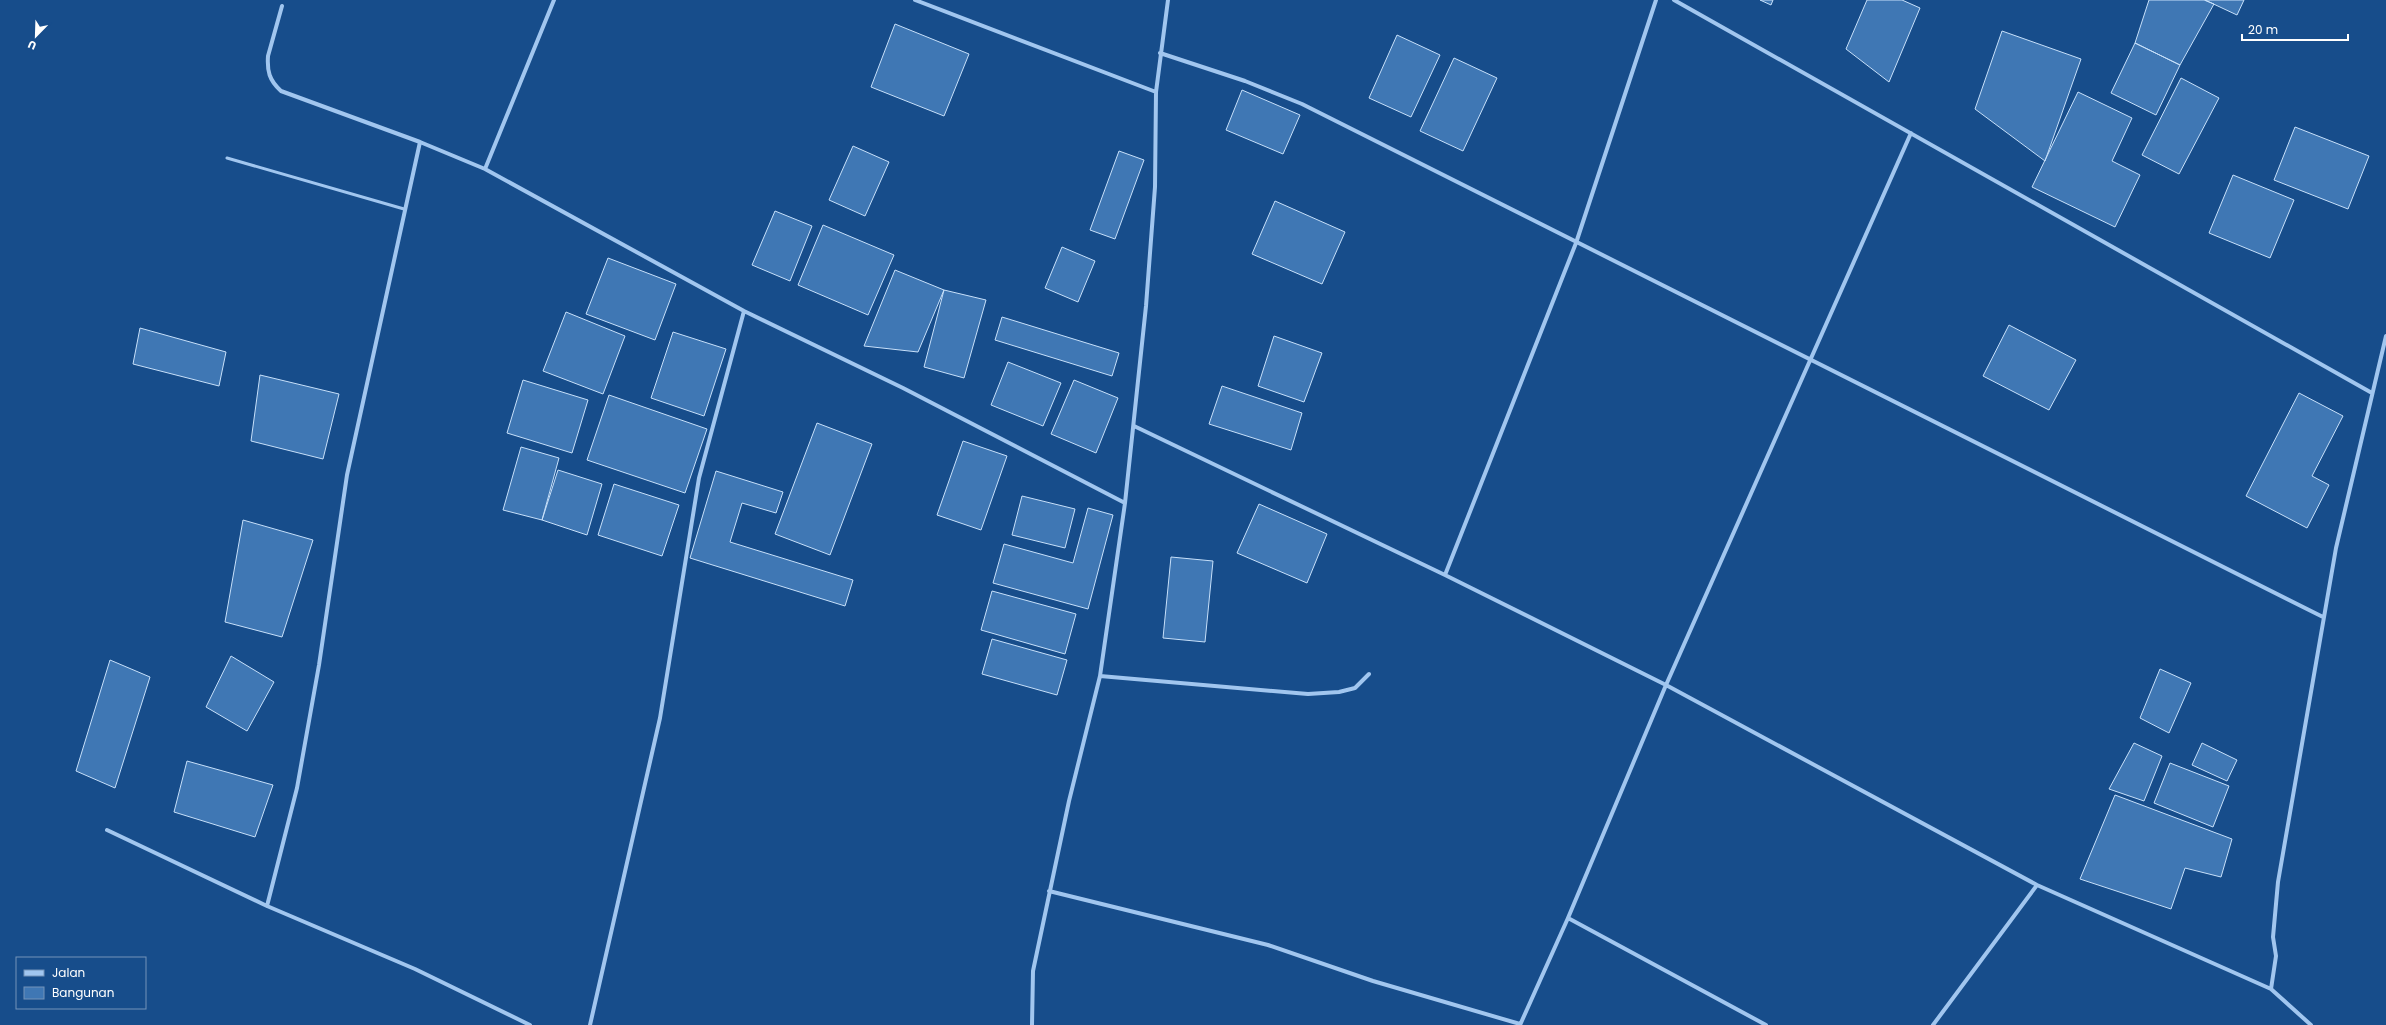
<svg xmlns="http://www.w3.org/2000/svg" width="2386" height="1025" font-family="Poppins,sans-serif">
<rect width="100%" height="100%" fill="#174d8b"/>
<path fill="#3f77b4" stroke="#c7e0fa" d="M1760,0H1773L1771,5Z
M1867,0H1902L1920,8L1889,82L1846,49Z
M2149,0H2204L2214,4L2180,65L2135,43Z
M2205,0H2244L2237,15Z
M895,24L969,54L944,116L871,87Z
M2002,31L2081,59L2045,161L1975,109Z
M1397,35L1440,55L1411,117L1369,98Z
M2135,43L2180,65L2156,115L2111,93Z
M1454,58L1497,78L1463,151L1420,131Z
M2181,78L2219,98L2179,174L2142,155Z
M1242,90L1300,115L1283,154L1226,130Z
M2078,92L2132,118L2112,161L2140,175L2115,227L2032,187Z
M2295,127L2369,156L2348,209L2274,180Z
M853,146L889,162L865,216L829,200Z
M1119,151L1144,160L1115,239L1090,230Z
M2233,175L2294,200L2270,258L2209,233Z
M1275,201L1345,232L1322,284L1252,254Z
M775,211L812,226L790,281L752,265Z
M823,225L894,255L868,315L798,285Z
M1062,247L1095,261L1078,302L1045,288Z
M608,258L676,284L655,340L586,314Z
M895,270L944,290L918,352L864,346Z
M944,290L986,300L964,378L924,367Z
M566,312L625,336L603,394L543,371Z
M1002,317L1119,353L1112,376L995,340Z
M2009,325L2076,360L2049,410L1983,376Z
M140,328L226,352L219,386L133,364Z
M673,332L726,349L704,416L651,398Z
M1274,336L1322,353L1304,402L1258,386Z
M1008,362L1061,383L1043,426L991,405Z
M260,375L339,394L323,459L251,441Z
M523,380L588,400L572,453L507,433Z
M1074,380L1118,398L1096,453L1051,434Z
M1222,386L1302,413L1291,450L1209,424Z
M2299,393L2343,416L2312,476L2329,485L2307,528L2246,496Z
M609,395L707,429L685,493L587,460Z
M817,423L872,444L830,555L775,534Z
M963,441L1007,456L981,530L937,515Z
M521,447L559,458L542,520L503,510Z
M558,470L602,484L587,535L542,520Z
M716,471L783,492L776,513L742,503L730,542L853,580L845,606L690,558Z
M614,484L679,505L662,556L598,535Z
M1022,496L1075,509L1065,548L1012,535Z
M1259,504L1327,534L1307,583L1237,553Z
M1088,508L1113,515L1088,609L993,583L1004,544L1073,563Z
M243,520L313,540L282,637L225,622Z
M1171,557L1213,561L1205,642L1163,638Z
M992,591L1076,614L1065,654L981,630Z
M992,639L1067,660L1057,695L982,674Z
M231,656L274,682L247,731L206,707Z
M110,660L150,677L115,788L76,771Z
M2160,669L2191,683L2169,733L2140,718Z
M2134,743L2162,756L2144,801L2109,789Z
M2202,743L2237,760L2227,781L2192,765Z
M187,761L273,785L255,837L174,812Z
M2170,763L2229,786L2213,827L2154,803Z
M2115,795L2232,839L2221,877L2185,868L2171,909L2080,879Z"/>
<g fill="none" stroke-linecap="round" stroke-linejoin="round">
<path stroke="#a1c6ef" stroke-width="3" d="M227,158L404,209"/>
<path stroke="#a1c6ef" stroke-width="4" d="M915,0L1156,92
M1674,0L2372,393
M282,6L268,56C267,71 269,80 281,91L420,142L485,169L744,311L903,388L1125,503
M1160,53L1245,81L1302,104L2323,617
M485,169L554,0
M1134,426L1445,575L1666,685L2037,885L2271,989
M1445,575L1576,243L1656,0
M1100,676L1308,694L1339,692L1355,688L1369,674
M107,830L267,906L415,969L530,1025
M1049,891L1268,945L1373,981L1520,1024
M267,906L297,788L319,665L347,475L420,142
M1568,918L1766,1025
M590,1025L660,718L699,478L744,311
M1032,1025L1033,971L1069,801L1100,676L1125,503L1146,306L1155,187L1156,92L1168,0
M1520,1025L1568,918L1666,685L1911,133
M1933,1025L2037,885
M2311,1025L2271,989L2276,956L2273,937L2278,882L2336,548L2386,336"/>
</g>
<rect x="16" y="957" width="130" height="52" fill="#174d8b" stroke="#7494b9"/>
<rect x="24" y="970" width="20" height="6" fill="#a1c6ef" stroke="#7494b9"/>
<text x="52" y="977" font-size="12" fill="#ffffff">Jalan</text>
<rect x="24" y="987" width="20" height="12" fill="#3f77b4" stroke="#7494b9"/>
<text x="52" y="997" font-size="12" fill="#ffffff">Bangunan</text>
<g transform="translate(36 36) rotate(203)" stroke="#174d8b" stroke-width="3" paint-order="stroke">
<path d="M0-3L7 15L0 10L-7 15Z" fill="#ffffff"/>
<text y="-6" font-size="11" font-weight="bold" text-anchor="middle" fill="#ffffff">U</text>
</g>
<path d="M2242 34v6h106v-6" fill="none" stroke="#ffffff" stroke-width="2"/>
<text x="2248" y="34" font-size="12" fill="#ffffff" stroke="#174d8b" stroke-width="3" paint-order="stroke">20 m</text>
</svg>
